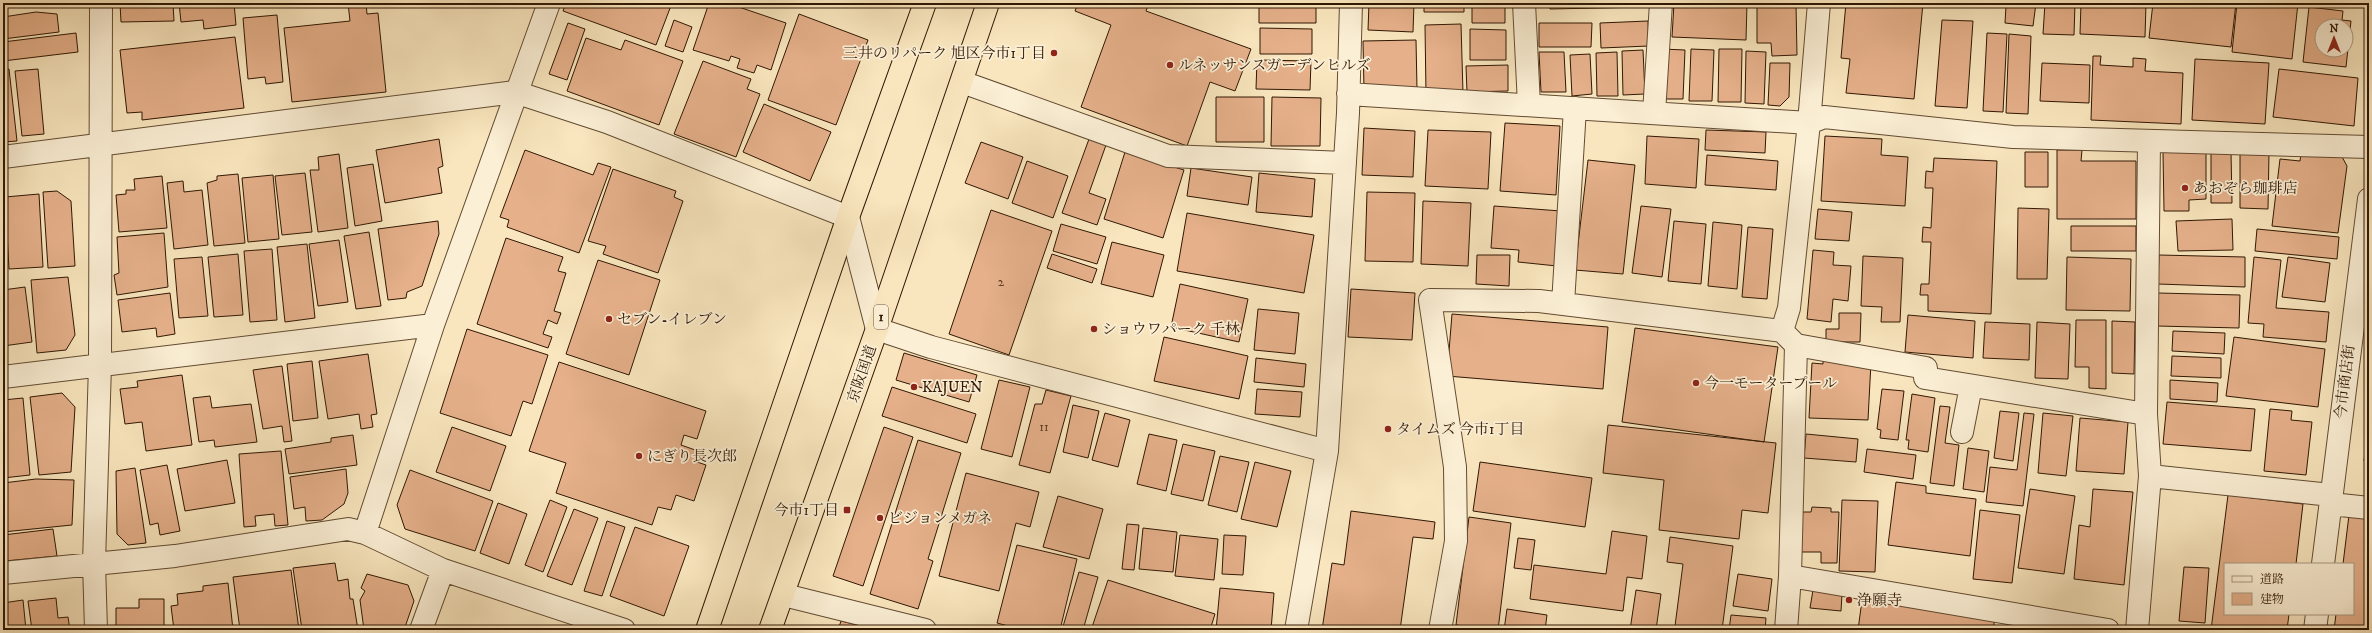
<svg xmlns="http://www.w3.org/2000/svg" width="2372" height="633" font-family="'IM FELL DW Pica','Noto Serif JP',serif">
<rect width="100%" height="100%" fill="#f9e6be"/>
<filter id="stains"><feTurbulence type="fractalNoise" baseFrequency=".005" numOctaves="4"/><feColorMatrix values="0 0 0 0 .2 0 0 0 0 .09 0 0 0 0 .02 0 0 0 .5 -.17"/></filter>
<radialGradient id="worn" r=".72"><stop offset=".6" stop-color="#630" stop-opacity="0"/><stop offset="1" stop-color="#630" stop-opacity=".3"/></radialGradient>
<path fill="#e5b08a" stroke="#301703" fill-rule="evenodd" d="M120,3H173L174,21L121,22Z
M179,3H234L236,25L204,29L203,20L181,22Z
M348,3H366L367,14L378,13L386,92L292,102L284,28L350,21Z
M566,3H672L656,45L563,11Z
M709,3H727L786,23L771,70L757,65L754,73L737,68L740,59L731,56L729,61L693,50Z
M1078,3H1149L1146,11L1251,49L1235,91L1210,82L1187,146L1081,107L1111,25L1075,11Z
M1259,3H1316V23H1259Z
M1369,3H1414L1413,32L1368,30Z
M1424,3H1464V12H1424Z
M1472,3H1505V23H1472Z
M1550,3H1644L1645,7L1550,9Z
M1674,3H1747L1746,40L1672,37Z
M1846,3H1923L1914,99L1846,93L1850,59L1841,58Z
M1998,3H2036L2033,26L2005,23L2006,6L1998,5Z
M2045,3H2075L2074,35L2043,34Z
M2081,3H2146L2145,37L2080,34Z
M2153,3H2236L2231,47L2149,38Z
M2237,3H2298L2292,59L2232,52Z
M1796,5L1797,55L1772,56L1771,43H1757V6Z
M2309,7L2343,11L2342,20L2351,21L2346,67L2303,62ZM2322,26H2346V50H2322Z
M36,12L57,14L59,32L3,39V17Z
M799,14L868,40L836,125L768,100Z
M277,15L283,82L266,84L265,77L248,79L243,18Z
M674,20L692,27L683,52L665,46Z
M1942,20L1973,21L1967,108L1935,106Z
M1648,21L1649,46L1601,48L1600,23Z
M568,23L585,29L567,80L549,74Z
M1539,23H1592L1591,47H1539Z
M1461,24L1463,93L1426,94L1425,25Z
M1260,28L1312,29V54H1260Z
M1470,29L1506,30V60H1470Z
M76,33L78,52L3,61V42Z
M1987,33L2007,34L2003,112L1983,111Z
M2009,34L2031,36L2028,114L2006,113Z
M235,37L244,108L142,120V112L127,113L120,50Z
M586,38L621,50L625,40L683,61L659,125L567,91Z
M1416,40L1417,89L1364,90L1363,41Z
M1663,49L1685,50L1683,99H1660Z
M1691,49L1714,50L1712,101H1689Z
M1719,49H1742L1741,102H1718Z
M1643,50L1645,94L1623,95L1622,51Z
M1746,51L1766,52L1764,104L1745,103Z
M1539,52H1564L1566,92H1541Z
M1617,52L1618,96H1597L1596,53Z
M1590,54L1592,94L1572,96L1570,55Z
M2093,56H2101L2100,65L2133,67V58L2146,59L2145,71L2183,73L2181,124L2091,120Z
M2195,59L2269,63L2265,124L2192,120Z
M1257,60L1311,61L1310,90L1256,89Z
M703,61L751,79L747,89L760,94L736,157L674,134Z
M1770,63H1790L1789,97L1780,106L1768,105Z
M2042,63L2090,65L2089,103L2040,101Z
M1508,65V91L1467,92L1466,66Z
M9,69L17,141L3,142V70Z
M38,69L44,134L22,136L15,71Z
M2279,69L2358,78L2354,126L2273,117Z
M1216,97H1264V142H1216Z
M1272,97L1321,98L1320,146H1271Z
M764,104L831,132L810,181L743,152Z
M1505,123L1560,126L1556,195L1500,191Z
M1364,128L1415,131L1413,177L1362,175Z
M1428,130L1491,132L1488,189L1425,186Z
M1706,130L1766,132L1765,153L1705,150Z
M1647,136L1699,139L1696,188L1645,184Z
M1825,136L1882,139L1881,155L1908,157L1905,206L1821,201Z
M439,139L443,166L438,168L442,193L385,203L376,150Z
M1089,139L1106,145L1089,193L1106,199L1097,225L1062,213Z
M981,142L1023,157L1008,199L965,183Z
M525,150L593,175L598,163L611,167L579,253L507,227L509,220L500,217Z
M2057,150H2082L2081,161H2136V219H2057Z
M1125,152L1184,170L1163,238L1104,219Z
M2025,152H2048V187H2025Z
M2163,152H2206V199L2189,200V211H2164Z
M2211,152H2231L2232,203H2211Z
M2240,152H2269L2268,209L2240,208Z
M339,154L348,228L318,232L310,170H319L318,157Z
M2301,154L2341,155L2347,166L2338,233L2272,226L2280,159L2300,161Z
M1707,155L1778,161L1776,190L1705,185Z
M1934,158L1997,161L1991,314L1928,311V295H1920L1921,284H1929L1931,242H1922L1923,227L1931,228L1933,188H1925L1926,171L1933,172Z
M1588,160L1635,165L1623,274L1575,270Z
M1027,161L1068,176L1053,218L1012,203Z
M373,164L382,221L355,226L347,168Z
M1191,168L1252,177L1248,205L1187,196Z
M613,169L676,191L674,197L683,201L658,273L603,254L606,246L588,241Z
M305,173L312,232L282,235L275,176Z
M1259,173L1315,179L1312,217L1256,212Z
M238,174L245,243L214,246L207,183L217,180V176Z
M273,175L279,239L248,242L242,178Z
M162,176L167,228L119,232L116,195L126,194V190H135L134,179Z
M183,181L184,192L202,190L208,245L174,249L167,183Z
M57,191L71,201L75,266L48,268L43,192Z
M1367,192L1415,193L1413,262L1365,261Z
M39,194L43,267L9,269L5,197Z
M1423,201L1471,203L1468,266L1421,264Z
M1494,206L1561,211L1557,266L1518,262L1519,250L1491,248Z
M1641,206L1671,209L1662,277L1632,273Z
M2018,208L2049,209L2047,279H2017Z
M1818,209L1852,212L1849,241L1815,239Z
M991,210L1052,231L1009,355L949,334Z
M1187,213L1314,235L1304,293L1177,271Z
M2232,219L2233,250L2178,251L2176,221Z
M438,221L439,234L422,286L407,292L406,298L388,300L378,229Z
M1674,221L1706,224L1701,284L1668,281Z
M1713,222L1742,225L1737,289L1708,286Z
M1061,224L1106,237L1097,264L1053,251Z
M2071,226H2136V251H2071Z
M1748,227L1773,229L1767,299L1742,297Z
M2257,229L2339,237L2337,259L2255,251Z
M369,232L381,306L356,309L344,236Z
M164,233L168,287L117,295L114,275L119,273L117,237Z
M506,238L563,257L558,271L566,273L554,311L561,313L557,324L548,320L543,334L552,337L548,348L477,324Z
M339,240L348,302L318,306L309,244Z
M1112,242L1164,255L1153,297L1101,284Z
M307,244L315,318L285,322L277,247Z
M272,249L277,320L250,322L244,251Z
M1813,250L1834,252L1833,265L1851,266L1848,301L1833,299L1831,322L1807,319Z
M238,254L243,315L214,317L208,257Z
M1052,254L1097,269L1092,283L1047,268Z
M1477,255H1510L1509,286L1476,284Z
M2159,255L2245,257V287L2158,284Z
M1863,256L1903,258L1900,322H1881L1882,307L1861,306Z
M202,257L208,316L179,318L174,259Z
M2067,257L2131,259L2130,311L2066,310Z
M2254,257L2281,260L2276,308L2329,312L2326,342L2263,337L2264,324L2248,323Z
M2288,257L2330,263L2325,302L2282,297Z
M598,260L660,280L629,375L566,354Z
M68,277L75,335L66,350L37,353L31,280Z
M1180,284L1248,299L1239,342L1171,327Z
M25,287L32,342L3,346V290Z
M1351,289L1415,293L1412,340L1348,337Z
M170,293L175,334L157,337L156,328L122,332L118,300Z
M2158,293L2240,295L2239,328L2157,326Z
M1258,309L1299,313L1295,354L1254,350Z
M1839,313H1861L1860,342H1826V329H1839Z
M1452,314L1608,327L1603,389L1447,376Z
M1908,315L1975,321L1973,358L1905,352Z
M2076,320H2106V389L2089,388V367H2075Z
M2112,321L2135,322L2134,374L2112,373Z
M1985,322L2030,324L2029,360L1983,358Z
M2037,322L2070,324L2068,379L2035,378Z
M1635,328L1778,347L1764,442L1622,422Z
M467,329L548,355L532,404L523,401L511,436L440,413Z
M2173,331L2225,333L2224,354L2172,351Z
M1164,337L1248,356L1239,399L1154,381Z
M2234,337L2325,349L2318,407L2226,396Z
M904,353L977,375L969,402L896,380Z
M368,354L377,414L371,415L373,427L361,429L359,414L328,419L319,361Z
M2172,356L2221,358V378L2171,376Z
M1256,358L1306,364L1304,387L1254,382Z
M1823,360L1871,362L1868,420L1809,418L1812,363L1823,364Z
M312,361L318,418L293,421L287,364Z
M559,362L706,411L697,439L684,435L681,445L698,451L694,461L706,465L694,501L676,495L671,510L658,507L652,525L556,493L566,463L529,451Z
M282,366L292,441L284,442L282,426L263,429L253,370Z
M182,375L192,445L146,451L142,422L125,424L120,389L138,387L137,381Z
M999,380L1030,387L1012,457L981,449Z
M2170,380L2218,383L2217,402L2170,399Z
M892,387L976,414L967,443L882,416Z
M1257,389L1302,392L1300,417L1255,414Z
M1882,389L1904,391L1898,440L1880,438L1881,430L1877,429Z
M1046,390L1071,396L1050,473L1019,465L1035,404H1042Z
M62,393L75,407L71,472L39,475L30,397Z
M1912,394L1935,398L1928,452L1908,449L1909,440H1906Z
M210,396L212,408L251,404L257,442L215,447L214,440L199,442L193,398Z
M23,398L30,475L3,478V400Z
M2167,402L2255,409L2251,451L2163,444Z
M1073,405L1099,411L1088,458L1063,452Z
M1940,406L1950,407L1945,443L1959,445L1954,486L1930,483Z
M2270,409L2292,411L2291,420L2312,422L2306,475L2264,471Z
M2000,411L2019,413L2013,461L1994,458Z
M1105,413L1130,420L1118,467L1092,460Z
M2024,413L2034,414L2023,506L1986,502L1990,467L2017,470Z
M2043,413L2073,416L2066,476L2038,473Z
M2080,418L2128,422L2124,474L2076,471Z
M2369,419V462L2364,461Z
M1608,425L1776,443L1768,513L1742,510L1739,539L1659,530L1664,480L1603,473Z
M452,427L506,446L490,491L436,472Z
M884,427L913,437L863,586L833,576Z
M1149,434L1177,440L1166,491L1137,484Z
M1806,434L1858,439L1856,462L1804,458Z
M353,435L357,465L289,474L285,449L331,442V438Z
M918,440L961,453L928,559L933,561L918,609L870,594Z
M1183,444L1215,451L1203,501L1171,494Z
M1968,448L1989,451L1984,492L1963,489Z
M1867,449L1916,455L1913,479L1864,472Z
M281,451L288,525L275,526L274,514L255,516L256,526L244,527L239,454Z
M1220,456L1249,462L1237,512L1208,505Z
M227,460L235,503L185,511L177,469Z
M1255,462L1291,471L1277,527L1241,519Z
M1480,462L1592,478L1585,527L1473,511Z
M167,465L180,531L160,535L158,523L150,525L140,470Z
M135,468L146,543L128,545L117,534L116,471Z
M346,469L348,493L344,504L322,520L306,521L305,507L294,509L290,477Z
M410,470L493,501L475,551L405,529L397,505Z
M966,473L1039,492L1030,527L1016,523L999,591L939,576Z
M36,479L74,480L72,525L3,532V483Z
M1896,482L1926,486V493L1976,499L1970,556L1888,545Z
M2030,489L2075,496L2064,574L2018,568Z
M2093,489L2133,492L2124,585L2074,579L2079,525L2090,527Z
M2228,495L2303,504L2296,564H2225V614H2289L2287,630H2211Z
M1058,496L1103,509L1089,559L1043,547Z
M550,500L567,507L543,572L525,565Z
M1842,500L1878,501L1875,572L1839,571Z
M498,503L527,514L509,564L480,553Z
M1812,507L1831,508V512H1839L1837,563H1821V552H1801L1802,512H1811Z
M574,509L598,518L572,585L547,576Z
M1980,510L2020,515L2012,583L1973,579Z
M1351,511L1435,522L1433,539L1413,537L1400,630H1322L1332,563L1344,565Z
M2349,515L2369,517L2368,630H2334L2336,614H2353V564H2343Z
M1469,517L1511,523L1498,630L1456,625Z
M607,521L625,527L602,596L584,591Z
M1127,524L1139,525L1134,570L1122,569Z
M635,527L689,546L664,616L610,596Z
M1143,528L1177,532L1173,572L1139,569Z
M53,529L57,556L5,561L3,535Z
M1612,531L1647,536L1642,579L1627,577L1623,611L1530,599L1534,565L1606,574Z
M1180,535L1218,539L1214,580L1175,576Z
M1224,535L1246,536L1243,575L1222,574Z
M1670,537L1733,546L1722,630L1675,626L1683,564L1667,562Z
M1518,538L1535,540L1531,570L1514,568Z
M1017,545L1077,559L1060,630H1023L997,623Z
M335,563L338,581L348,579L350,599H353L358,630H302L293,568Z
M2184,567L2209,568L2205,623L2179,621Z
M291,570L299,630H240L233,577Z
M1079,572L1098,577L1083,630H1062Z
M367,574L408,585L414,601L404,630H364L360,600L365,591L361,588Z
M1738,574L1772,579L1768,611L1733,606Z
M1108,580L1215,614L1210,630H1091Z
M228,583L233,630H174L171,606L178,605L177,594L203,591V586Z
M1220,588L1274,593L1271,630H1216Z
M1636,590L1661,594L1656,630H1630Z
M1813,590L1842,594L1841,611L1810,608Z
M56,598L58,618L68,617L70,630H32L28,601Z
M139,599H164V630H116V608H139Z
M23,600L26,630H3V603Z
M1862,600L1995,618L1993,630H1858Z
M1507,609L1547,615L1545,630H1504Z
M1731,615L1766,618L1765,630H1729Z
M841,621L879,630H838Z"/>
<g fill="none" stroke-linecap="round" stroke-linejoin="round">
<defs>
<path id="minor" d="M1524,3L1529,105
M962,82L1168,156L1345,163
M1348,94L1809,123L1824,117L2013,137L2369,147
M1654,113L1661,3
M3,157L515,92L607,122L848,217L877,329L931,347L1327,451
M1563,304L1575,108
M1782,331L1789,308L1809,123L1819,3
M3,377L433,325
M1962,432L1971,386
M2150,476L2331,495
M2331,504L2369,508
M365,533L433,325L549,3
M2323,564L2369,199
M3,573L175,556L348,529L365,533L443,570L624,630
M1790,576L2108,630
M784,595L925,630
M96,630L94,563L100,365L101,3
M421,630L443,570
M1296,630L1327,451L1348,113L1351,3
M1440,630L1456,541L1455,467L1430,300L1539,301L1782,331L1796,345L1926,368L1925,378L2146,414
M1786,630L1790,576L1796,345
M2137,630L2150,476L2146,414L2149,141
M2315,630L2317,614"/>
<path id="highway" d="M707,630L848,217L925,3
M770,630L877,329L988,3"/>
</defs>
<use href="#minor" stroke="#624b32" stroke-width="24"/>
<use href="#highway" stroke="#301703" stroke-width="24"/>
<use href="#minor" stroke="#fbefd5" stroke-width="22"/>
<use href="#highway" stroke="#f9e6be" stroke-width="22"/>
</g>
<g fill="#8f2418" stroke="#fbefd5" stroke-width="1.5">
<circle cx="1054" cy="53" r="4"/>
<circle cx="1170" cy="65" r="4"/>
<circle cx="2185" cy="188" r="4"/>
<circle cx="609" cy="319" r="4"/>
<circle cx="1094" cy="329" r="4"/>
<circle cx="1696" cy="383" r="4"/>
<circle cx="914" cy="387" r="4"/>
<circle cx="1388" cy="429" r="4"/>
<circle cx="639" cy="456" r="4"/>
<rect x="843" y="506" width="8" height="8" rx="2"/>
<circle cx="880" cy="518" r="4"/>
<circle cx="1849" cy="600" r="4"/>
</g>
<g text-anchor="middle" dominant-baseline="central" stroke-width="3.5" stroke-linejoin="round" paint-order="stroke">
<g font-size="13" fill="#5d3d25">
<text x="1001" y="282">2</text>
<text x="1044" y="427">11</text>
</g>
<rect fill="#fbefd5" stroke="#6d5842" stroke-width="1" x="874" y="305" width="14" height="24" rx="3"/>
<g font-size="14" font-weight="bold" fill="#301703">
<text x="881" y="317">1</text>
</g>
<g font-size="15" fill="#301703" stroke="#fbefd5" text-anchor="start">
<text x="1046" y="53" text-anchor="end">三井のリパーク 旭区今市1丁目</text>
<text x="1178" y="65">ルネッサンスガーデンヒルズ</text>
<text x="2193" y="188">あおぞら珈琲店</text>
<text x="617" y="319">セブン-イレブン</text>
<text x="1102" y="329">ショウワパーク 千林</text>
<text x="1704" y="383">今一モータープール</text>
<text x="922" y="387">KAJUEN</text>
<text x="1396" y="429">タイムズ 今市1丁目</text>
<text x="647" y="456">にぎり長次郎</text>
<text x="839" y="510" text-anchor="end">今市1丁目</text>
<text x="888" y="518">ビジョンメガネ</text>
<text x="1857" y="600">浄願寺</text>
</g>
<g font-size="15" fill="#301703" stroke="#fbefd5">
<text transform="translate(862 374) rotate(-71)">京阪国道</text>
<text transform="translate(2345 382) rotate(-83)">今市商店街</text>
</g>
</g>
<rect width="2372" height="633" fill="none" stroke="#f9e6be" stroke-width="16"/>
<rect x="4" y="4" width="2364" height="625" fill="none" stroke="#301703" stroke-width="2"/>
<rect x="8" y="8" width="2356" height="617" fill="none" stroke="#301703"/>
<rect x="2224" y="563" width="130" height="52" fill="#fbefd5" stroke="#aa9981"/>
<rect x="2232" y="576" width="20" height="6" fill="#fbefd5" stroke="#aa9981"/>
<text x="2260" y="583" font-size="12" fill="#301703">道路</text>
<rect x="2232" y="593" width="20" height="12" fill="#e5b08a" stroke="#aa9981"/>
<text x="2260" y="603" font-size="12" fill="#301703">建物</text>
<g transform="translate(2334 38)"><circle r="19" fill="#fbefd5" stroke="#aa9981"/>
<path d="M0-3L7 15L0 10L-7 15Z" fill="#8f2418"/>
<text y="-6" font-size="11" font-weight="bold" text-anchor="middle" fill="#301703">N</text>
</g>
<rect width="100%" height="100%" filter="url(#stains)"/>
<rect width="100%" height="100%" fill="url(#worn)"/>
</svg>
